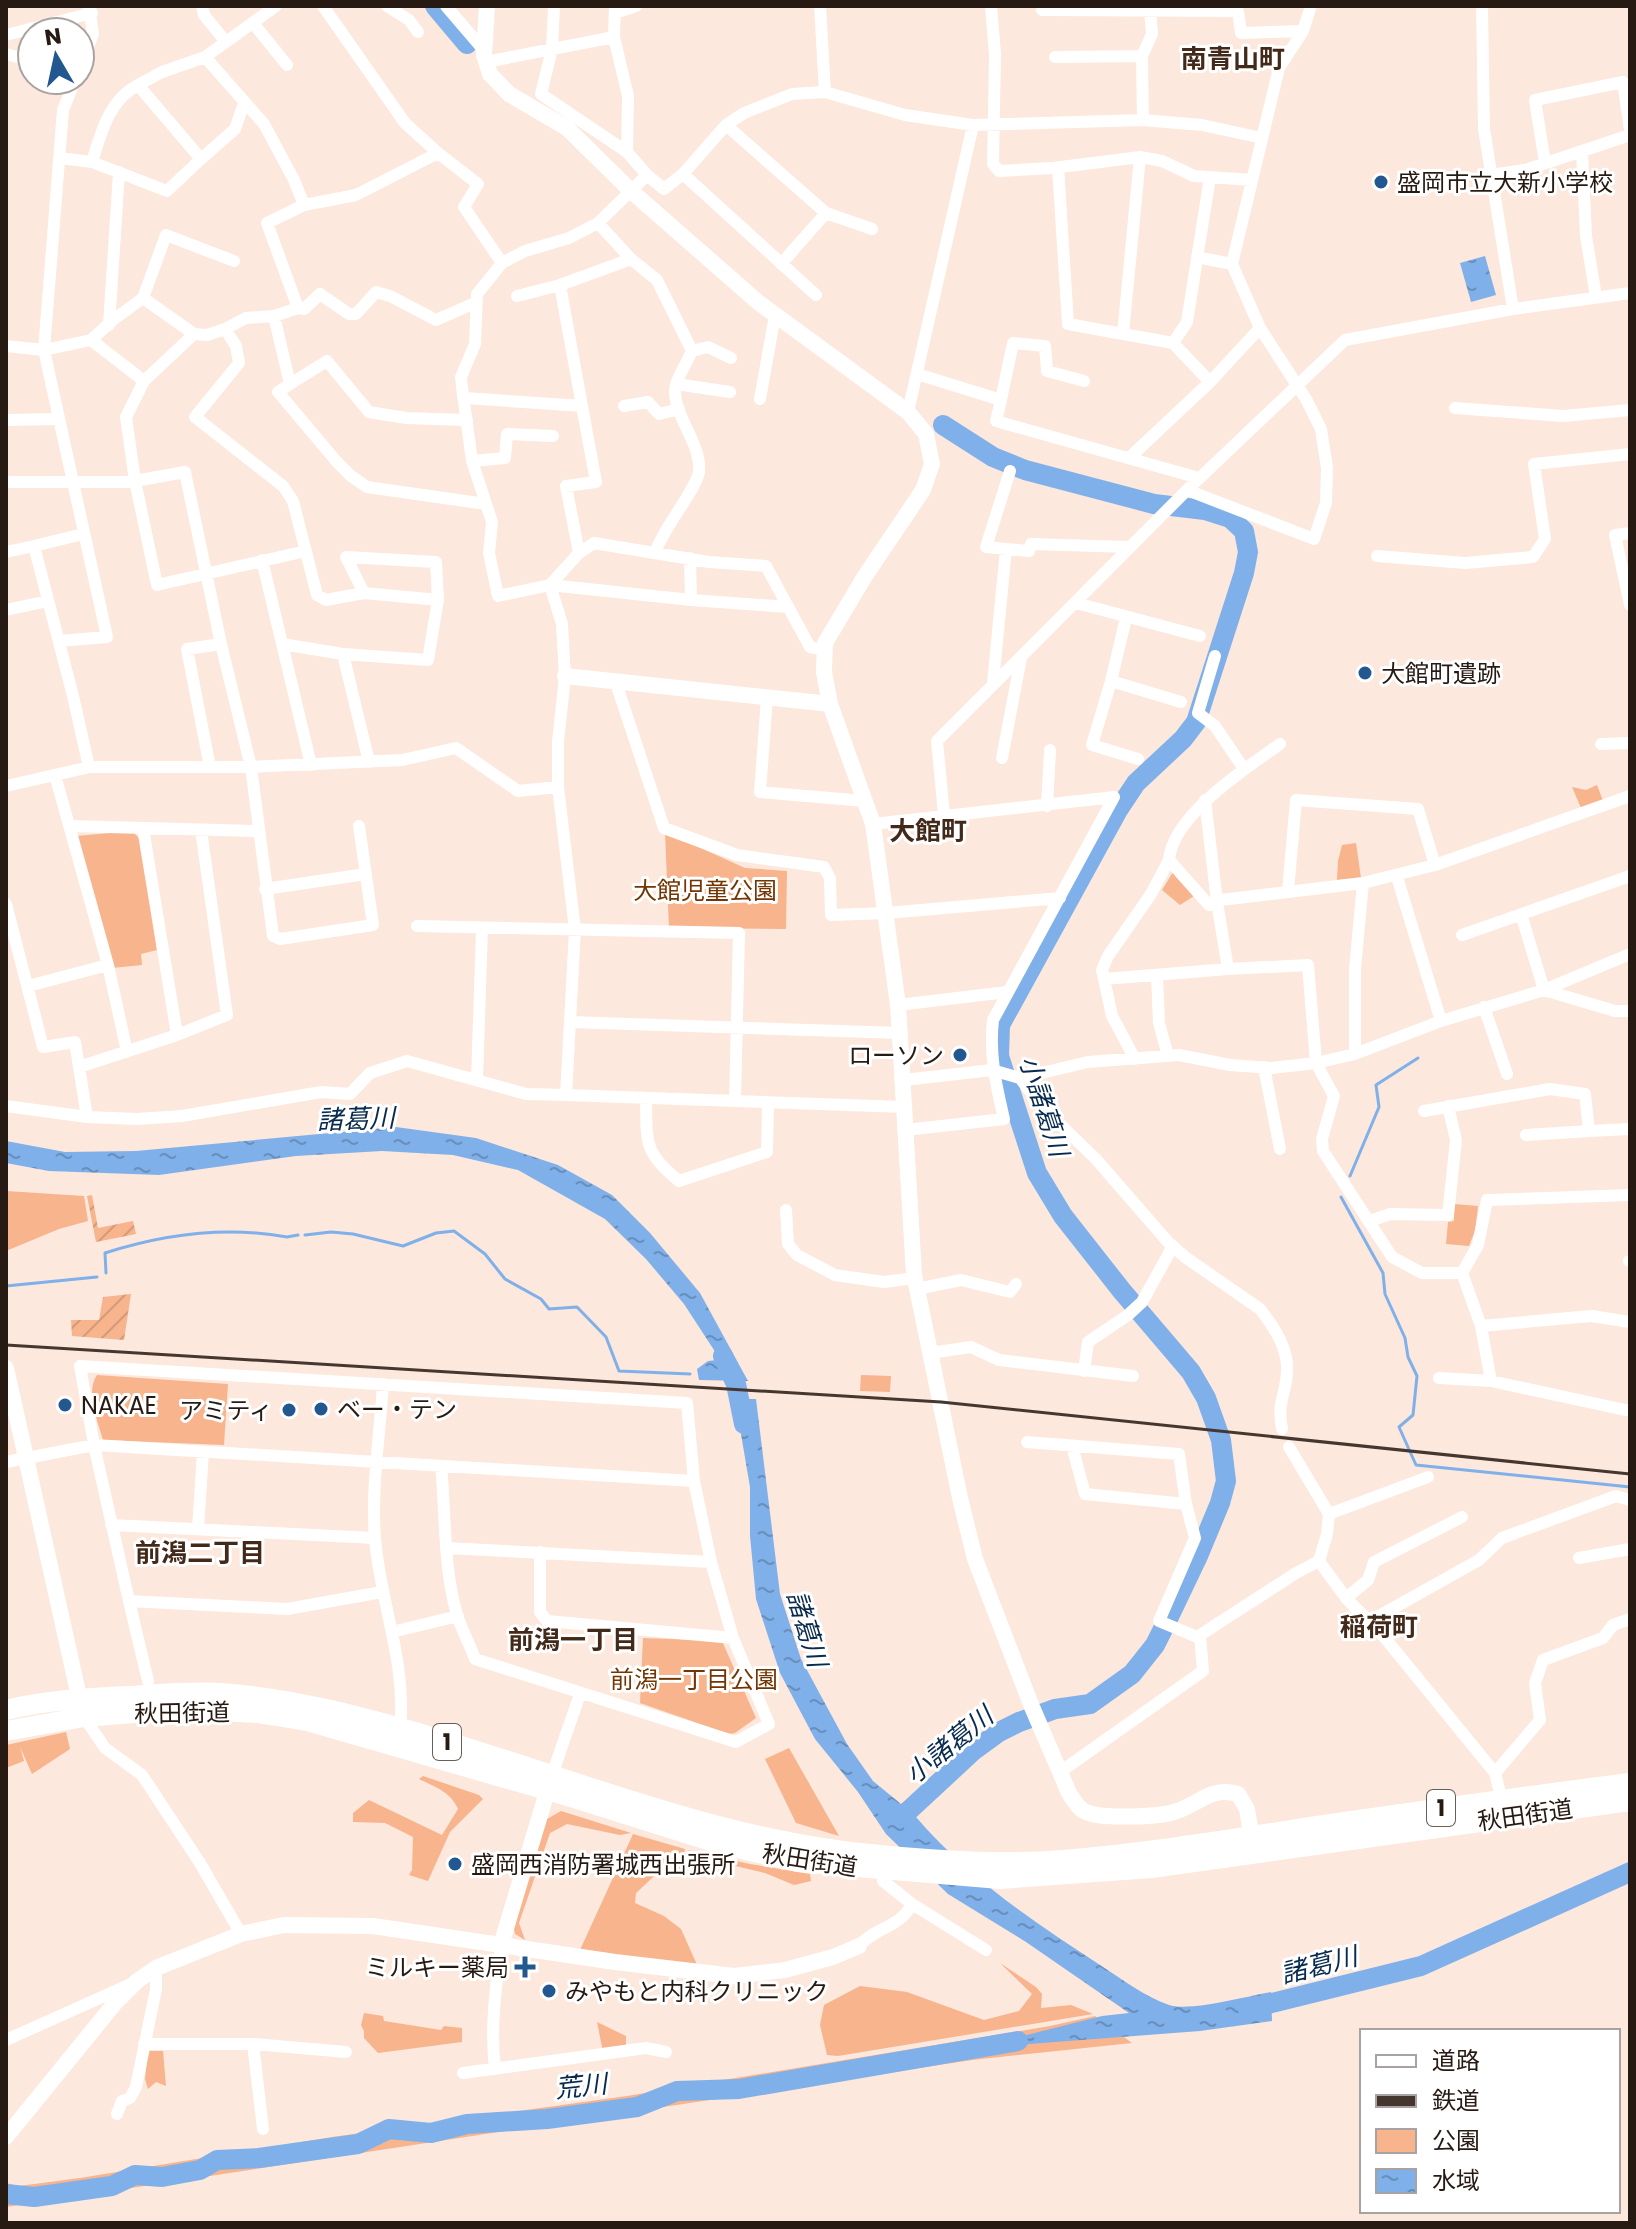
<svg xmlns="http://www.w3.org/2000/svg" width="1636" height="2229" font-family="Poppins,'Noto Sans JP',sans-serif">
<defs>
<pattern id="garden-furrows" width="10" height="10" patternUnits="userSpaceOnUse" patternTransform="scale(2)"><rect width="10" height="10" fill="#f7b48d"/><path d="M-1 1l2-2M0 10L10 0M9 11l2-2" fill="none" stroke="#d49a79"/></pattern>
<pattern id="water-ripples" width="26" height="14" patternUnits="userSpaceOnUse" patternTransform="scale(2)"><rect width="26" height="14" fill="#7fb0ea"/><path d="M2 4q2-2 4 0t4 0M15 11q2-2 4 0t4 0" fill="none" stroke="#688ebc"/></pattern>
</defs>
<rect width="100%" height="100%" fill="#fce8dc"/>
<path fill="#f7b48d" d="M1597,785L1603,801L1581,808L1572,787L1586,790Z
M122,832L134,833L141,840L157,950L141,954L142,965L112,968L76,836Z
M665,832L745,868L787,871L786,929L669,928Z
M1356,843L1361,878L1337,880L1338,861L1342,845Z
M1173,872L1194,896L1180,905L1162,890Z
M6,1191L84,1196L88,1221L59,1229L6,1251Z
M1454,1204L1478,1206L1475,1231L1469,1246L1446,1244L1448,1222L1454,1221Z
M97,1375L228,1384L224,1445L103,1440C98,1421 85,1392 97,1375Z
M861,1375L891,1376L890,1392L860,1391Z
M643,1638L722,1641L756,1718L735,1733L729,1734L640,1703Z
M66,1732L70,1749L32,1774L20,1747L24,1761L6,1768V1745Z
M789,1748L839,1836L796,1823L765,1759Z
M423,1776L479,1795L483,1799L450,1832L428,1881L409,1875L412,1870L413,1837L385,1823L353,1822V1813L369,1800L442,1835L458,1809C450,1791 435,1787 419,1779Z
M561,1811L631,1833L620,1835L567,1824L550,1833L519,1923L525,1940L515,1934L513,1924L547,1819Z
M633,1834L685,1849L680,1871L664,1867L636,1893L635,1903L664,1916L681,1929L698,1967L580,1950Z
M687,1850L750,1864L810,1874L811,1881L794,1885L765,1873L710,1860Z
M1000,1963L1036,1987L1042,1994L1041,2008L1071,2005L1093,2014L838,2056L827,2055L820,2025L824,2005L860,1986L907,1992L984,2020L1019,2011L1032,1994Z
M364,2013L383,2016L384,2021L441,2030L444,2026L462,2028V2042L378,2053L364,2038V2031L361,2025Z
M1095,2016L1132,2043L972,2060L6,2207V2183L19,2186L80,2178L332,2137L627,2096L1050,2026Z
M597,2022L626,2036V2047L603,2052Z
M148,2051H163L166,2086L156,2082L148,2089L145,2079Z"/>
<path fill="url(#garden-furrows)" d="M92,1195L98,1228L133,1221L136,1234L96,1242L87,1196Z
M131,1294L124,1340L72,1336L71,1320H99L103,1297Z"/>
<path fill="url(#water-ripples)" d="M1485,256L1496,295L1471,302L1460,263Z
M396,1127L476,1138L558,1165L612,1195L650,1233L700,1293L748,1381L699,1380L697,1369L708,1361L717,1360L714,1350L684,1304L646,1259L605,1219L518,1170L453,1155L382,1151L296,1156L159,1175L49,1171L6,1163V1141L65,1152L136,1151Z
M735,1399H756L780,1594L801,1659L847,1744L873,1781L901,1804L916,1793L926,1803L916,1817C968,1878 1034,1922 1100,1965C1122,1979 1145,1997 1169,2005C1189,2012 1248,1996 1271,1992L1272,2021L1200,2031L975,2048L1102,2016L1129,2013L1026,1942L948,1894L886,1834L858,1792L815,1739L780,1673L756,1599L750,1536V1487Z"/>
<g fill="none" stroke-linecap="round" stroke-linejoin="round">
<path stroke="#7fb0ea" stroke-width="3" d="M1350,1176L1379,1107L1376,1085L1418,1058
M1341,1197L1383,1273L1385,1294L1405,1338L1408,1357L1417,1376L1413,1415L1399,1427L1416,1465L1630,1487
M305,1235L331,1232L353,1234L403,1246L436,1233L454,1231L485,1254L505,1279L541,1299L549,1309L577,1307L606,1337L619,1371L690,1374
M106,1273L105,1253C164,1234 226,1226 287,1237L298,1235
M6,1286L97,1277"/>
<path stroke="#7fb0ea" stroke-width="20" d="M435,6L467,44
M723,1356L736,1384L744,1424
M904,1815L973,1751L999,1732L1019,1722L1055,1709L1090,1704L1132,1674L1155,1645L1166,1623L1198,1556L1220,1503L1226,1481L1221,1440L1206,1398L1191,1372L1122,1291L1063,1216L1037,1173L999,1056L1000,1025L1118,810L1136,783L1183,739L1196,722L1244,573L1248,552L1244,531L1230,518L1205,510L1154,504L1025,470L993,457L943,425
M1248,2009L1421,1966L1630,1872
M6,2194L34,2197L112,2186L135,2175L162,2177L200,2170L217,2160L259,2158L358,2144L389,2129L431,2133L467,2124L547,2119L637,2107L677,2091L739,2089L1018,2041"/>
<path stroke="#fff" stroke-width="12" d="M202,6L204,15L226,42
M323,6L405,123L438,153
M387,6L409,20L418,32
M446,6L482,48
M554,6L552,49L541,94L627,152
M615,6L614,37L628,96L627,152L647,175L664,189L683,174L726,125L744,113L792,94L825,92L905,115L973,125L1143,120L1202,125L1262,138
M820,6L825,92
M991,6L995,54L993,164L999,171L1053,168L1140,157L1162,161L1194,176L1252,180
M1482,6L1484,129L1513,309
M1042,10L1238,11L1241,33L1303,31
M615,13L636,6
M253,23L287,65
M6,35L92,13
M6,54L32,61
M1055,57L1142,56
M486,62L614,37
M80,68L93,34L89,6
M244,103L235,129L201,159L138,85L162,72L205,57L276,6
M1143,120L1142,56L1152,34L1150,11
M726,125L826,213L872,229
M1582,151L1586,236L1596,297
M60,158L92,162C101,133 109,100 138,85
M92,162L167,191L201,159
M1545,163L1535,100L1623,82L1630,130
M1058,167L1068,324L1173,343L1210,382
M683,174L816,295
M647,175L598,223L569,238L525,251L502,263L477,294L475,344L461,377L462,387L472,461L492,522L489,553L498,596L550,585L562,624L565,676L558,742V787L575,930L566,1095L904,1107
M1490,175L1525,170L1630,135
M304,205L356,195L438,153L478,184L464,207L502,263
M598,223L631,259
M1197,257L1232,264
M781,264L826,213
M517,296L560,285
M143,298L166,235L234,261
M298,308L304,309L320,294L349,314H356L376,292L390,296L436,320L475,303
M274,316L290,384L278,392L337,462L351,476L367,487L486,504
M109,325L119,172
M225,329L236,346L239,363L195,417L283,486L293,501L317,595L326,600L364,593L346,557L436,562L438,600L428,660L343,654L282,644
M194,334L144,381L126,417L135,481L157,585L306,551
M1123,334L1140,157
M91,340L144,381
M1173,343L1187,322L1210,177
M6,346L44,350L91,340L113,320L143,298L194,334L207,335L225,329L246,318L274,316L298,308L267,223L304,205L294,180L264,124L205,57
M917,374L1001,400L1013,343L1045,346L1047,371L1084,381
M290,384L327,361L369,412L406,418L467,420
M676,384L730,392
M465,398L582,406L560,285L631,259L657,280L692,351L708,347L731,358
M760,399L775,315
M1001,400L996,421L1199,478
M624,406L648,402L659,414L679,409
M1455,408L1563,416L1630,410
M908,412L973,125
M6,420L58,419
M1129,458L1210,382L1260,328
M472,461L505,458L507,434L553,436
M1010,471L986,547L1029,551L1031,544L1129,547
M6,482H129L185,472L221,644L251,767L273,936L280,939L373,925L359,826
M1187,490L1314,539L1326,503L1327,468L1321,429L1306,399L1260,328L1232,264L1279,68L1303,31L1311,6
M1630,533L1615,535L1630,605
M34,546L83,534
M6,552L34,546L73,696L89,767
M579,553L594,543L709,562L766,566L810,647L823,650
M655,553C663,528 696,490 699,472C702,441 669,412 676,384C680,373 687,362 692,351
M1377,556L1465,563L1533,557L1545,539L1534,464L1630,454
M690,558L691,600
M262,560L311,765
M550,585L691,600L788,607
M550,585L579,553L566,486L596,482L582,406
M364,593L438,600
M1076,603L1200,636
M6,610L48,601
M1126,618L1111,681L1092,745L1138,759
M59,641L107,637L44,350L63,110L75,80
M343,654L369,762
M1215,656L1198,713L1215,726L1244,769
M1111,681L1181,702
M616,683L664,828L737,855L824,867L830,878L831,915L887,913L1060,898
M993,683L1006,549
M767,698L760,792L865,801
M1280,744C1246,768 1172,816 1169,860L1209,905L1221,900L1363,883
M1601,744L1630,743
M1002,758L1021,658
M210,767L187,649L221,644
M55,775L108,965L127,1052
M6,786L90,767H251L402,760L456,748L518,791L558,787
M1205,800L1217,902L1228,969L1308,965L1316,1063L1334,1096L1322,1139L1323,1151L1392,1257L1422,1273H1462L1481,1326L1491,1381L1630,1411
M1047,806L1050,750
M944,814L937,741L1187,490L1345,340L1513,309L1630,293
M873,824L1114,797L993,1020C989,1055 996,1085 1004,1119L905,1130
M70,826L259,831
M143,828L177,1035
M1169,860L1151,894L1108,956L1102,970L1104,979L1228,969
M1397,877L1441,1021
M265,889L366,874
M1288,891L1296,800L1418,809L1435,865
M6,904L43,1047L75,1042L87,1117
M1521,914L1544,990
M417,926L739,933L735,1100
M1462,935L1630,876
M1157,975L1159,1023L1168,1056
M1104,979L1112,1016L1135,1059
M28,986L108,965
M1544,990L1615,1011H1630
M898,1005L1007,992
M1484,1007L1507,1074
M570,1022L900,1033
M1355,1054V969L1363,883L1435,865L1630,796
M79,1067L177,1035L227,1015L201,830
M1264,1067L1280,1149
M1020,1078L1088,1062L1179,1055L1230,1065L1271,1068L1316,1063L1355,1054L1441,1021L1544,990L1630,954
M477,1080L482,928
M904,1080L992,1070L1020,1078L1044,1109L1095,1158L1168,1242L1185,1257L1260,1309C1274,1327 1289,1349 1287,1373C1285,1398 1277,1401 1282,1429
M646,1099C647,1142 643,1152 679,1181L767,1152L768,1102
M6,1106L87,1117L137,1119L182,1116L321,1092L350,1094L370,1073L407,1061L526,1094L566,1095
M1424,1111L1550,1089L1585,1094L1589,1131L1526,1135
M1589,1131L1630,1129
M786,1210L788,1244L797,1255L835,1275L884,1282L915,1278
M1370,1221L1390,1214L1448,1215L1456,1140L1448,1106
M1629,1261H1630
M1462,1273L1478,1245L1487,1200L1630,1195
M917,1289L961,1280L1010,1292L1016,1284
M1481,1326L1591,1316L1630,1322
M930,1353L971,1347L999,1360L1133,1376
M1084,1371L1088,1342L1128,1315L1142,1302L1173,1246
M1439,1378L1491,1381
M383,1384C380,1434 371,1488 375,1538C380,1603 407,1663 400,1728
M1027,1442L1179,1454L1186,1504L1195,1538L1159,1621L1197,1637L1296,1573L1319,1561L1327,1534L1329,1514L1289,1447
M1072,1446L1085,1494L1186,1504
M6,1462L94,1445L694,1481
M1329,1514L1428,1477
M111,1525L375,1538
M198,1529L203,1452
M447,1548L711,1562
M540,1552V1612L547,1621L733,1638
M1579,1558L1630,1549
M1319,1561L1346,1598L1385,1638L1495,1773L1503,1805
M382,1592L287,1609L129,1601L94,1445L80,1366L687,1403L694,1481L711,1562L733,1638L769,1724L736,1742L475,1659C470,1645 463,1632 458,1618C443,1570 446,1516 441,1466
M1346,1598L1368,1580L1374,1562L1462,1517
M129,1601L148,1681
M1370,1621L1479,1560L1502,1538L1616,1496L1630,1500
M392,1632L458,1616
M84,1717L105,1748L142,1775L200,1863L241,1934
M1060,1772L1203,1671L1200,1635
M1495,1773L1540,1720L1535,1683L1543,1660L1603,1638L1613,1625L1630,1619
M552,1775L580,1694
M912,1904L986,1950
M859,1946C876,1926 899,1929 912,1904L883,1881L882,1871
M6,2040L131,1984
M144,2044H253L346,2052
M253,2044L263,2129
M495,2069C490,2027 496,1987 501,1945
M463,2073L646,2048L666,2052
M117,2114L122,2101L130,2098L136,2087L156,1989V1968"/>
<path stroke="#fff" stroke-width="16" d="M487,6L484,55L490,74L509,94L567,128L630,190L759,303L908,412L926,434L932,464L923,490L865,576L825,643L824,672L830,704L873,824L898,1005L914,1274L960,1498L975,1559L1032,1707L1069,1793C1073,1799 1078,1809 1086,1812C1100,1819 1158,1817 1174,1812C1199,1805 1209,1786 1238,1794L1247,1809L1253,1846
M565,676L830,704
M6,1368L82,1710
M501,1945L550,1782
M6,2137L115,2003L137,1981L156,1968L241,1934L284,1925L373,1926L615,1962L734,1976L785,1970L833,1957L859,1946"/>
<path stroke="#fff" stroke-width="20" d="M6,1710C46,1700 88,1698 129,1696C160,1694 190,1691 221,1693C292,1698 363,1717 432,1737C580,1781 725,1842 880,1855C940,1861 1002,1865 1062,1860C1148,1853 1233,1839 1317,1826C1422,1811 1526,1796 1630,1783
M6,1731L84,1717L183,1709L257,1713L307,1721L574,1798L720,1844L798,1862L1000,1879L1152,1868L1630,1801"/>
<path stroke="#453730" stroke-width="3" d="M6,1345L941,1402L1630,1474"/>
</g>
<g fill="#23578f" stroke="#fff" stroke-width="3">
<circle cx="1381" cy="182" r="8"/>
<circle cx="1365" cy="673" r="8"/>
<circle cx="960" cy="1055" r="8"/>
<circle cx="65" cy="1405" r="8"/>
<circle cx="321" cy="1409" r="8"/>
<circle cx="289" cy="1410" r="8"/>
<circle cx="455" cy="1864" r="8"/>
<path d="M521 1955h8v8h8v8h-8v8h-8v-8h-8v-8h8z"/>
<circle cx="549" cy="1991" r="8"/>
</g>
<g text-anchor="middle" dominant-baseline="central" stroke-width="6" stroke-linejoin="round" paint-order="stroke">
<g fill="#fff" stroke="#675f5a" stroke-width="2">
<rect x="433" y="1724" width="28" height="36" rx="6"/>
<rect x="1427" y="1790" width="28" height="36" rx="6"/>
</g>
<g font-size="22" font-weight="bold" fill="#261a13">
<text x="447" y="1742">1</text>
<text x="1441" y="1808">1</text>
</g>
<g font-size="24" fill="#261a13" stroke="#fff" text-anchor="start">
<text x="1397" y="182">盛岡市立大新小学校</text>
<text x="1381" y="673">大館町遺跡</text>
<text x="944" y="1055" text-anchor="end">ローソン</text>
<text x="81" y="1405">NAKAE</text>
<text x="337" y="1409">ベー・テン</text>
<text x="273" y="1410" text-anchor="end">アミティ</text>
<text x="471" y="1864">盛岡西消防署城西出張所</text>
<text x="509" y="1967" text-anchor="end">ミルキー薬局</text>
<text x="565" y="1991">みやもと内科クリニック</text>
</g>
<g font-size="24" fill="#733603" stroke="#fff">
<text x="705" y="890">大館児童公園</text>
<text x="694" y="1679">前潟一丁目公園</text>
</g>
<g font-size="24" fill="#261a13" stroke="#fff">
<text transform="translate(182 1713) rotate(-1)">秋田街道</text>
<text transform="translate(1525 1815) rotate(-8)">秋田街道</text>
<text transform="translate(810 1860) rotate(9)">秋田街道</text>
</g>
<g font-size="26" font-weight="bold" fill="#43291a" stroke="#fff">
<text x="1233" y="59">南青山町</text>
<text x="928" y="831">大館町</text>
<text x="200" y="1553">前潟二丁目</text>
<text x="1379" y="1627">稲荷町</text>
<text x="573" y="1640">前潟一丁目</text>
</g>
<g font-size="26" font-style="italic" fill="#072a4e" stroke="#fff">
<text transform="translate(1044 1106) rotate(72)">小諸葛川</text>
<text transform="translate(356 1119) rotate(-2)">諸葛川</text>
<text transform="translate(807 1629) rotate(73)">諸葛川</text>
<text transform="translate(949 1745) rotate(-39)">小諸葛川</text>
<text transform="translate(1319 1965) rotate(-14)">諸葛川</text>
<text transform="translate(581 2086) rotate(-6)">荒川</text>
</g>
</g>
<rect width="1636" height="2229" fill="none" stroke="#261a13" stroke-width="16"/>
<rect x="1360" y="2029" width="260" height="184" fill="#ffffff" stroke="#a8a3a1" stroke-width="2"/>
<rect x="1376" y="2055" width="40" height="12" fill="#ffffff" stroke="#a8a3a1" stroke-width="2"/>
<text x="1432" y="2069" font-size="24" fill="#261a13">道路</text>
<rect x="1376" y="2095" width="40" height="12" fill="#453730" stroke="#a8a3a1" stroke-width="2"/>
<text x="1432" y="2109" font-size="24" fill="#261a13">鉄道</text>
<rect x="1376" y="2129" width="40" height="24" fill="#f7b48d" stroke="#a8a3a1" stroke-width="2"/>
<text x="1432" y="2149" font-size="24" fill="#261a13">公園</text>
<rect x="1376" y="2169" width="40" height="24" fill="url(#water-ripples)" stroke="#a8a3a1" stroke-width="2"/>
<text x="1432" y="2189" font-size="24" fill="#261a13">水域</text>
<g transform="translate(56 56) rotate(351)"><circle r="38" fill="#ffffff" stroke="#a8a3a1" stroke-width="2"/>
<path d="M0-6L14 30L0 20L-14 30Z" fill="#23578f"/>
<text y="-12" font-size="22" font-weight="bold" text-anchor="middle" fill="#261a13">N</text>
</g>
</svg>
